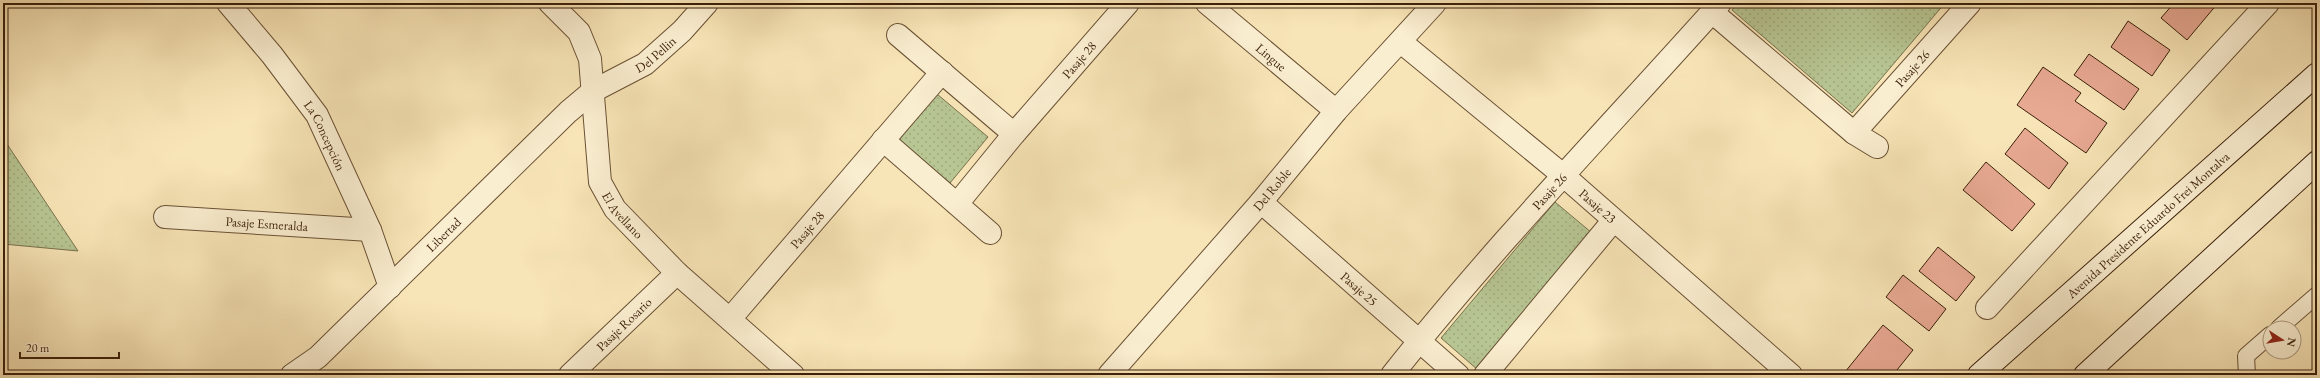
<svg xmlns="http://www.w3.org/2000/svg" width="2320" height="378" font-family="'EB Garamond',serif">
<defs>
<pattern id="grass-dots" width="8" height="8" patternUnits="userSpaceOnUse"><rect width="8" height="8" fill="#b7c693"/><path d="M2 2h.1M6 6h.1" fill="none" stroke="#9eaa7d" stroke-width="1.8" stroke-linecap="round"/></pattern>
</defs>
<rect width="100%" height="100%" fill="#f8e5b7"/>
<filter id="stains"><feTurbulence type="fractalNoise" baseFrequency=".005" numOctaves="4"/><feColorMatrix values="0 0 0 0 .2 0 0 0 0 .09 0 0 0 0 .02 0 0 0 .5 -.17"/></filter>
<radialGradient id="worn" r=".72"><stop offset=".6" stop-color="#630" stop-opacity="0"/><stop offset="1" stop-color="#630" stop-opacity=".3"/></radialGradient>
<path fill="url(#grass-dots)" stroke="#79724e" d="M1738,3H1945L1852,113L1732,10Z
M937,94L988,137L950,183L899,140Z
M3,138L78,251L3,244Z
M1555,202L1592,233L1478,370L1441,338Z"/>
<path fill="#e8a993" stroke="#3b1f09" d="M2174,3H2218L2187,40L2161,18Z
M2128,21L2170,50L2152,76L2111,47Z
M2089,54L2139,89L2124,110L2074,75Z
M2043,67L2081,93L2075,101L2107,123L2086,153L2017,105Z
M2025,128L2068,163L2049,189L2005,154Z
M1986,162L2035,204L2012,231L1963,190Z
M1938,247L1975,277L1956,301L1919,271Z
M1903,275L1946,309L1929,331L1886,297Z
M1883,325L1913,350L1893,375H1849L1845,372Z"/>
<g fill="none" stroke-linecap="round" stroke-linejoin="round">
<defs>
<path id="lane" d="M2279,328L2317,295
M2247,375L2246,356L2270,335"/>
<g id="street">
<path id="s1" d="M228,3L272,55L317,115L370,230L390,287"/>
<path id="s2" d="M550,3L579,32L590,59L600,182L615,209L677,273L793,375"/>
<path id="s3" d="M1207,3L1336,111"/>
<path d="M1712,12L1854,133L1877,147"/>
<path d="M898,35L1014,134"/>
<path id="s4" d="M1401,42L1564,176L1791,375"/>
<path id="s5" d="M1854,133L1970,3"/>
<path d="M883,140L990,233"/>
<path id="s6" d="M1261,202L1458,375"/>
<path id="s7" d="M957,204L1014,134L1128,3"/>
<path id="s8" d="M165,217L370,230"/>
<path d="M1987,308L2268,3"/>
<path id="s9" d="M730,319L942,72"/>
<path id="s10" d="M292,375L318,357L568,112L593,91L645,64L682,31L707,3"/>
<path id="s11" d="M570,375L677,273"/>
<path id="s12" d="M1109,375L1261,202L1336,111L1435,3"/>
<path id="s13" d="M1392,375C1494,246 1610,126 1720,3"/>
<path d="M1485,375L1613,221"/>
</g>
<g id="secondary">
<path id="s14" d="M1979,375L2317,74"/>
<path d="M2085,375L2317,162"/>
</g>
</defs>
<use href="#lane" stroke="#6a5034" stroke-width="18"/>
<use href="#street" stroke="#6a5034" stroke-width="24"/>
<use href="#secondary" stroke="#3b1f09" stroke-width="24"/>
<use href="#lane" stroke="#faeed0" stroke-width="16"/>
<use href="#street" stroke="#faeed0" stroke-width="22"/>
<use href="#secondary" stroke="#faeed0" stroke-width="22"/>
</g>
<g text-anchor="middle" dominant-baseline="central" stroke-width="3.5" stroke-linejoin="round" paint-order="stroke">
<g font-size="13" fill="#3b1f09" stroke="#faeed0">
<text stroke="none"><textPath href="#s10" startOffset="487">Del Pellin</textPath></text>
<text stroke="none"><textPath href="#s3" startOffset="84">Lingue</textPath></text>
<text stroke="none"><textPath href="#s7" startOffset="189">Pasaje 28</textPath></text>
<text stroke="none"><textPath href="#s5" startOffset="87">Pasaje 26</textPath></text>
<text stroke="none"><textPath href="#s1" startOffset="165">La Concepción</textPath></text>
<text stroke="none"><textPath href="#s12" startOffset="247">Del Roble</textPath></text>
<text stroke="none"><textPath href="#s13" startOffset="242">Pasaje 26</textPath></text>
<text stroke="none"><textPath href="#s4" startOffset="256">Pasaje 23</textPath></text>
<text stroke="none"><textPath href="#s2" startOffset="234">El Avellano</textPath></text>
<text stroke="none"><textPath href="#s8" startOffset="102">Pasaje Esmeralda</textPath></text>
<text stroke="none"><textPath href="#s14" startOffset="226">Avenida Presidente Eduardo Frei Montalva</textPath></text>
<text stroke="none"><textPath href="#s9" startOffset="118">Pasaje 28</textPath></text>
<text stroke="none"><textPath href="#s10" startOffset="207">Libertad</textPath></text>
<text stroke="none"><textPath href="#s6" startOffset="131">Pasaje 25</textPath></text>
<text stroke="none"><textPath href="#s11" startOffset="74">Pasaje Rosario</textPath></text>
</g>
</g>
<rect width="2320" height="378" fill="none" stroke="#f8e5b7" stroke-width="16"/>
<rect x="4" y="4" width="2312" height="370" fill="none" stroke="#3b1f09" stroke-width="2"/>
<rect x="8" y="8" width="2304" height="362" fill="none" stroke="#3b1f09"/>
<g transform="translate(2282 340) rotate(102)"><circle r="19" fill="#faeed0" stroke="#ae9b80"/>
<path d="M0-3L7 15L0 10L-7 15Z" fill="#8f2418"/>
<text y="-6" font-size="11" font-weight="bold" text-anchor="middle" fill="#3b1f09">N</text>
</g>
<path d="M20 352v6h99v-6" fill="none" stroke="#3b1f09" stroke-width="2"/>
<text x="26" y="352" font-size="12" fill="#3b1f09" stroke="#faeed0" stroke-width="3" paint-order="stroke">20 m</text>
<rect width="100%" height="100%" filter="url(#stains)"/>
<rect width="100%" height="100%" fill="url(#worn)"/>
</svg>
